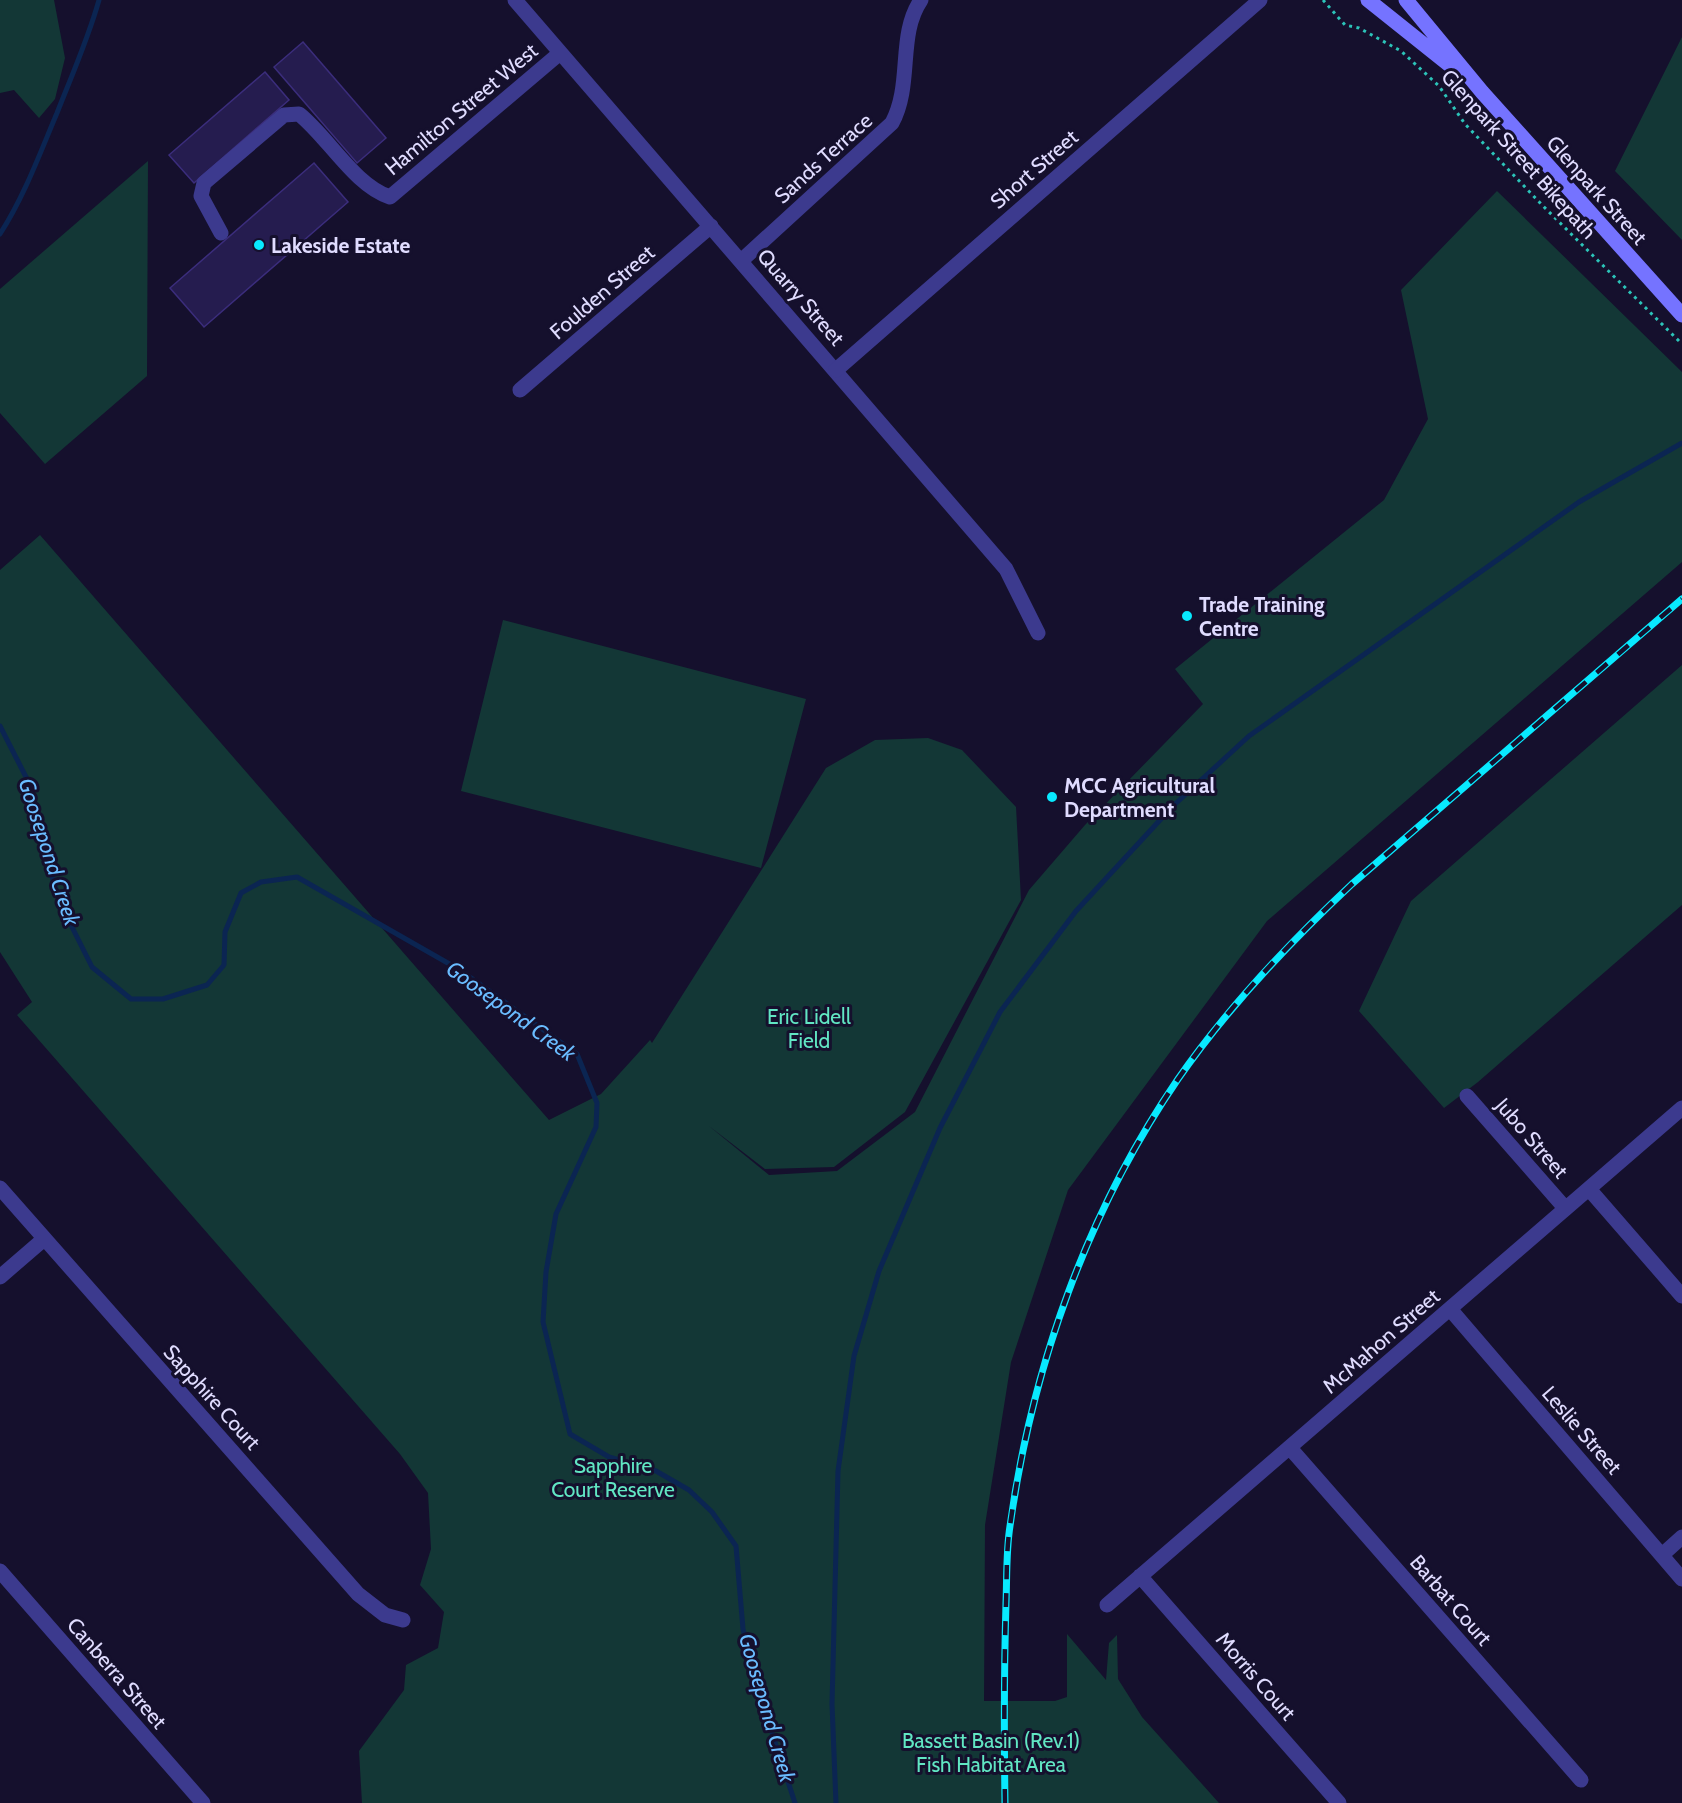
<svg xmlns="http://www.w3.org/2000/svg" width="1682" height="1803" font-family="Cabin,sans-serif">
<rect width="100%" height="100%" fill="#15102d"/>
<path fill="#133736" d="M0,0H54L65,58L55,99L39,118L14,90L0,93Z
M1682,37V240L1615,171Z
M148,161L147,376L45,464L0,413V289Z
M1497,191L1682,372V562L1267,921L1068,1190L1011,1362L985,1525L984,1701H1055L1067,1697V1634L1106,1680L1109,1643L1117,1635L1118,1679L1142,1717L1219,1803H362L359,1751L404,1690L406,1665L438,1648L444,1612L420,1585L431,1549L428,1493L400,1454L17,1015L32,1002L0,952V570L40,535L549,1120L601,1094L650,1040L652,1043L826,768L875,740L928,738L962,750L1016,807L1021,900L905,1112L834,1167L765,1169L709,1126L769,1175L837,1171L915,1112L1029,890L1085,825L1203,704L1175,669L1384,500L1428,419L1401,290Z
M503,620L806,699L761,868L461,791Z
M1682,665V905L1478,1082L1444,1108L1359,1011L1411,901Z"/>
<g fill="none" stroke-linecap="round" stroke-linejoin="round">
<path stroke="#0b2552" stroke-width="5" d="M0,234C24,197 40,153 57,113C72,75 88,39 99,0
M0,726L28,781L42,845L61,905L92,967L131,999H163L207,985L224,965L225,932L241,893L261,882L297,877L460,970L577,1054L597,1103L596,1127L556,1214L546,1272L543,1322L570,1434L609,1457L656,1471L689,1490L712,1512L736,1546L743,1629L757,1687L795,1803
M836,1803L832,1704L838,1471L854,1356L879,1271L940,1128L1000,1012L1076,911L1173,806L1249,736L1579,502L1682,443"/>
</g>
<path fill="#251c4f" stroke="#3b2d7c" stroke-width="1.5" d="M303,42L386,138L357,163L274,67Z
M265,72L289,100L194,183L169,155Z
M314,163L348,202L204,327L170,288Z"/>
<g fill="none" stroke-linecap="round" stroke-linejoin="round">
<path stroke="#2cc4b9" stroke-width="3" stroke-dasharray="3 4.5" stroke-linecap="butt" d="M1323,0L1345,25L1359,28L1401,51L1439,86L1465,124L1543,206L1682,344"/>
<path stroke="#3c3a8e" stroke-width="15" d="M515,0L1006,569L1038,633
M221,233L201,196L204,183L284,115L299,114C328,137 355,186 390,197L560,53
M741,261L892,123C913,84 897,35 921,0
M520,390L711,226
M1467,1096L1565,1208
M0,1188L358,1594L385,1615L403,1620
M1589,1189L1682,1296
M0,1277L44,1239
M1450,1309L1682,1579
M1290,1448L1581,1780
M1662,1555L1682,1537
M0,1571L203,1803
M1140,1576L1339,1803
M1107,1605L1682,1108"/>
<path stroke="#3c3a8e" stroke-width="15" d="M836,370L1260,0"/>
<path stroke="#7573ff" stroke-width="15" d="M1368,0L1457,71
M1406,0L1482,92L1682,315"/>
<defs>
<path id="rail" d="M1005,1803C1004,1736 1004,1670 1006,1603C1007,1578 1006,1551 1010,1526C1032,1367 1087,1212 1178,1079C1228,1007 1288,944 1352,884L1682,599"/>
</defs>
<use href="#rail" stroke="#08e9ff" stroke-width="7"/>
<use href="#rail" stroke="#15102d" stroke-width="4.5" stroke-dasharray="14" stroke-linecap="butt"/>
</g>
<g fill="#08e9ff" stroke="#15102d" stroke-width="2">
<circle cx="259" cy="245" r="6"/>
<circle cx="1187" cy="616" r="6"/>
<circle cx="1052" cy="797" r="6"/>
</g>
<g text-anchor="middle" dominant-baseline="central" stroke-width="6" stroke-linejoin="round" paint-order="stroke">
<g font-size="21" fill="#e0dcff" stroke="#15102d">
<text transform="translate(461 109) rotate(-40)">Hamilton Street West</text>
<text transform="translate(1519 154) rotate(48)">Glenpark Street Bikepath</text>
<text transform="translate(823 158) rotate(-42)">Sands Terrace</text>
<text transform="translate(1034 169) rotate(-41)">Short Street</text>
<text transform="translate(1597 190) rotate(48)">Glenpark Street</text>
<text transform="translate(602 292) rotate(-41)">Foulden Street</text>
<text transform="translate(801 297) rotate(49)">Quarry Street</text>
<text transform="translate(1532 1138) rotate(49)">Jubo Street</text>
<text transform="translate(1381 1341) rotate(-41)">McMahon Street</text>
<text transform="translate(212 1397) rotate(48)">Sapphire Court</text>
<text transform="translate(1582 1430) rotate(49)">Leslie Street</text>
<text transform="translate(1451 1600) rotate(49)">Barbat Court</text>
<text transform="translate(117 1673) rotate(49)">Canberra Street</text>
<text transform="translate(1256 1676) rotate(49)">Morris Court</text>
</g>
<g font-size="21" font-weight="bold" fill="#e0dcff" stroke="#15102d" text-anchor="start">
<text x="271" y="245">Lakeside Estate</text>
<text x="1199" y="604">Trade Training<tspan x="1199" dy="24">Centre</tspan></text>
<text x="1064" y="785">MCC Agricultural<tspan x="1064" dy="24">Department</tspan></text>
</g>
<g font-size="21" fill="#61e6c3" stroke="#15102d">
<text x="809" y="1016">Eric Lidell<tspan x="809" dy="24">Field</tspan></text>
<text x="613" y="1465">Sapphire<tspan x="613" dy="24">Court Reserve</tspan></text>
<text x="991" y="1740">Bassett Basin (Rev.1)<tspan x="991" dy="24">Fish Habitat Area</tspan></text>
</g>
<g font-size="22" font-style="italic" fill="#6abcff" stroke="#15102d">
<text transform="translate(49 852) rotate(72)">Goosepond Creek</text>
<text transform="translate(511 1011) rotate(36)">Goosepond Creek</text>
<text transform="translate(767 1708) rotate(74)">Goosepond Creek</text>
</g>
</g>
</svg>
